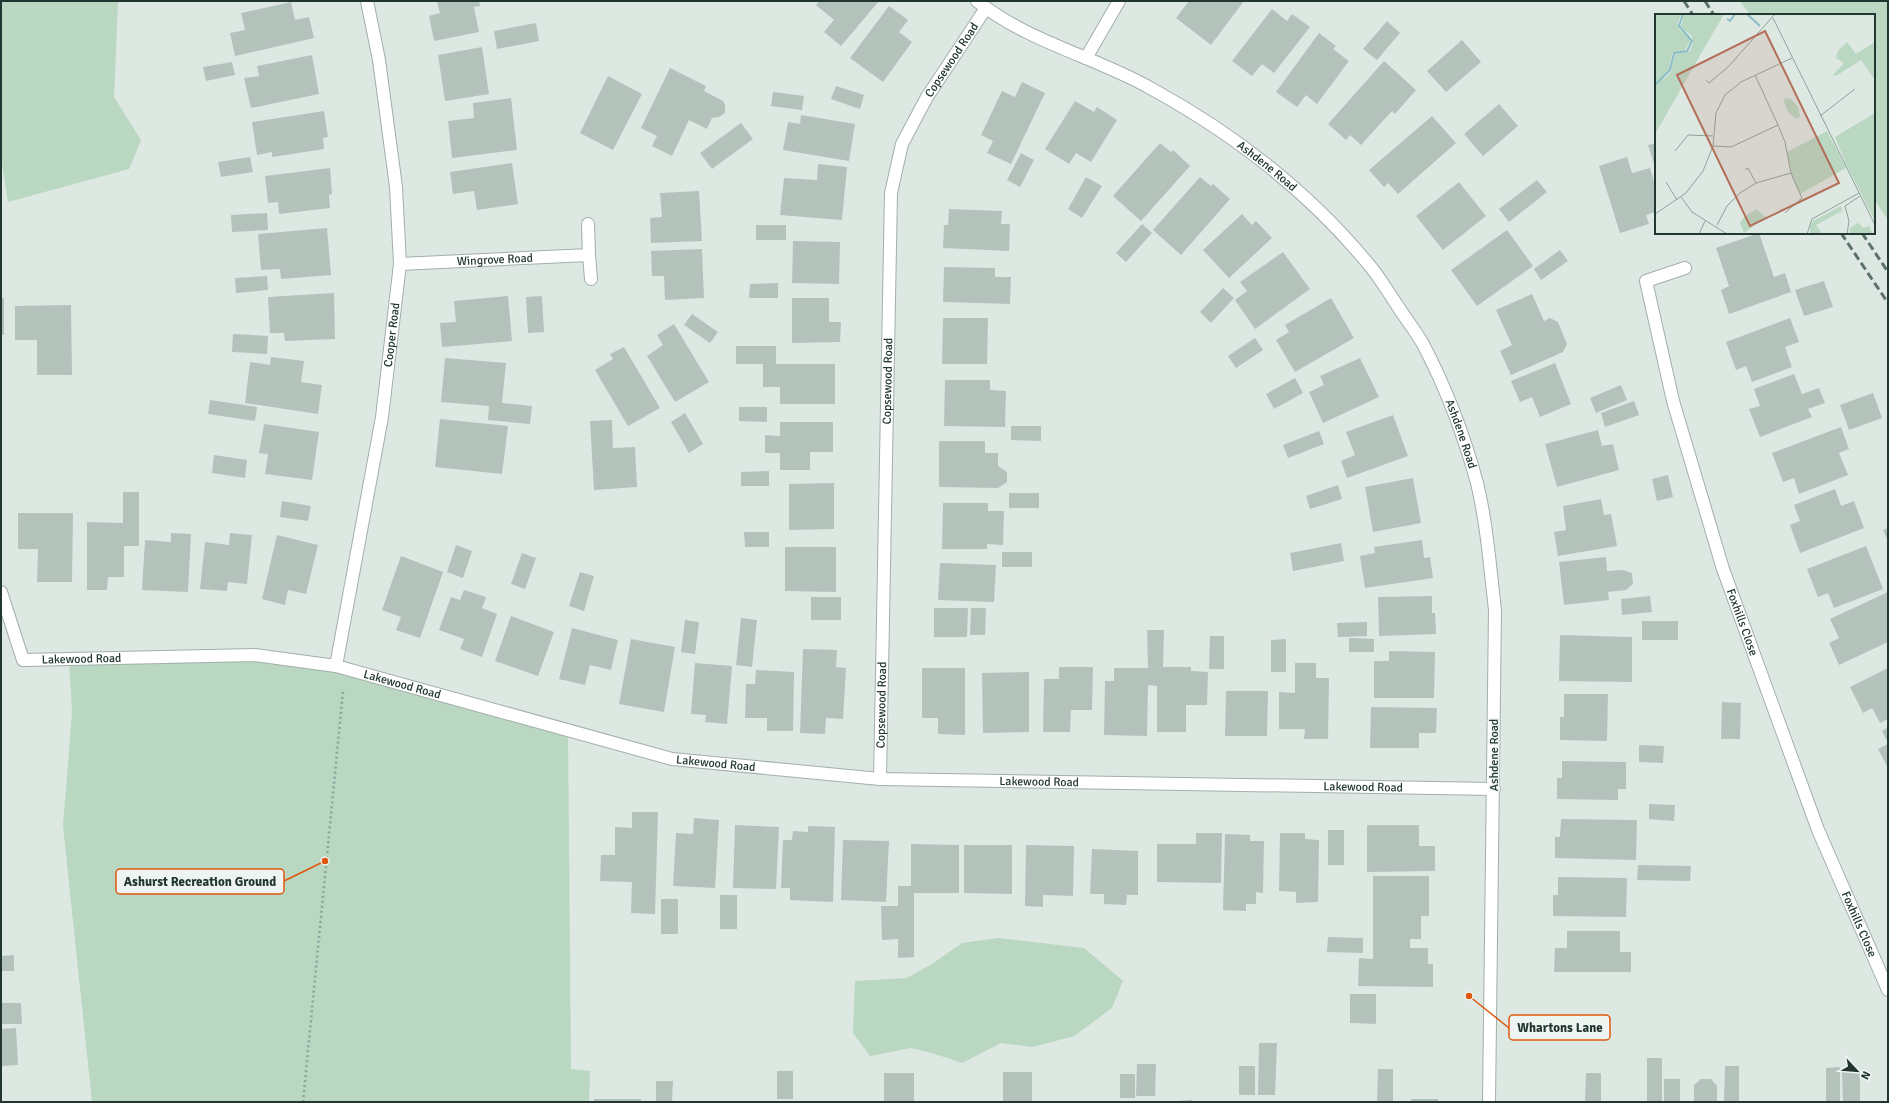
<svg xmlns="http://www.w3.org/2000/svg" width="1889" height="1103" font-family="Signika,sans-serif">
<rect width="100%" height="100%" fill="#dee8e3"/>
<path fill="#b9d7c1" d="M1,1H118L114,97L141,140L129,169L8,202L1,158Z
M1740,1H1888V220L1874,199V15H1750Z
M255,655L336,666L568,731L571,1069L590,1071L589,1102H92L63,826L72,712L69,659Z
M998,938L1084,948L1123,981L1112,1008L1074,1036L1033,1047L1001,1043L962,1063L932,1053L911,1048L870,1056L853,1033L855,981L907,978L932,964L962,943Z"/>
<path fill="#b4c2bc" d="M437,1H479L480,6L474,7L479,32L434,41L429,16L440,13Z
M819,1H879L841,46L824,32L834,20L816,5Z
M1189,1H1244L1211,45L1176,18Z
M291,2L295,20L309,17L314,38L235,56L230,33L245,30L241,13Z
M889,6L908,20L899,32L912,42L883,82L850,58Z
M1272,9L1287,21L1292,14L1310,27L1274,73L1262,64L1252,76L1232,61Z
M1387,21L1400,33L1377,60L1363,49Z
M536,23L539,41L497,49L494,31Z
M1319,33L1336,46L1333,49L1349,61L1317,104L1306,95L1297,107L1276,92Z
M1462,40L1481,62L1446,92L1427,71Z
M482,47L489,94L445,101L438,55Z
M312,55L319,94L251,108L244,78L259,76L257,66Z
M1384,61L1416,90L1395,114L1392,111L1361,145L1350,135L1346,140L1328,124Z
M232,62L235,75L206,81L203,67Z
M670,68L706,86L704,91L723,101L725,105V113L719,117L712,118L707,129L689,120L672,156L652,146L657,136L641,128Z
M608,76L642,94L613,150L580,133Z
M1022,82L1045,93L1011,164L987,153L993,141L981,135L1002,91L1015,97Z
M836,86L864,95L860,109L831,99Z
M773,92L804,96L802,110L771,106Z
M511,98L517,150L452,158L448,121L474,118L473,103Z
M1075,101L1094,112L1097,107L1117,120L1091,162L1076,153L1069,164L1045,149Z
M1499,104L1518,126L1483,156L1464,134Z
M324,111L328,137L323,138L324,149L272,157V152L257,155L252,122Z
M801,115L855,124L849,161L783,150L788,122L800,124Z
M1432,116L1456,143L1398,194L1388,183L1384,187L1369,170Z
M741,123L753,139L712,169L700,153Z
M1160,143L1171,152L1173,150L1190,166L1141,221L1113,196Z
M1656,143V170L1648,145Z
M1021,153L1034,160L1020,187L1007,180Z
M250,157L253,172L221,177L218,162Z
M1627,157L1632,173L1650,168L1656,188V212L1646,215L1649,224L1620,233L1599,166Z
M512,163L518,204L477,210L474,191L453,194L450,172Z
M818,164L847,167L842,220L780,215L784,178L817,180Z
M330,168L332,194L329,195L330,208L279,214L278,202L268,203L265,176Z
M1086,177L1102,186L1082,218L1068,209Z
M1200,177L1211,186L1213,184L1230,199L1181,255L1153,230Z
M1537,180L1547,192L1509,222L1499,209Z
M1459,182L1486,216L1443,250L1416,216Z
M699,191L702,241L651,243L650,218L662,217L660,193Z
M949,209L1002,211L1001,224H1010L1009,251L943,248L944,225H948Z
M267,213L268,230L232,232L231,215Z
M1242,214L1252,225L1256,221L1272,238L1229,278L1203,250Z
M1142,224L1152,233L1126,262L1116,253Z
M756,225H786V240H756Z
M327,228L331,275L281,279L280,269L261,270L258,234Z
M1507,230L1533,266L1477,306L1451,270Z
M1759,233L1774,277L1785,273L1791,292L1729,314L1721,290L1729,286L1716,248Z
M793,241L840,242L839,284L792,283Z
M702,249L704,298L665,300L664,276H652L651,251Z
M1560,250L1568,261L1541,280L1534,269Z
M1283,252L1310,289L1255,329L1235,300L1247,291L1240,282Z
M944,267L995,268V277H1011L1010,304L943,302Z
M267,276L268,290L236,293L235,278Z
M1824,281L1833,307L1804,316L1795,290Z
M778,283V298H749L750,284Z
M1223,288L1234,298L1211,323L1200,312Z
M334,293L335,339L285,341L284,333H270L268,297Z
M1532,294L1544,321L1550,318L1558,322L1567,344L1563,352L1511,375L1500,351L1512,345L1496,310Z
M508,296L512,341L442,347L440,323L456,322L454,301Z
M542,296L544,332L528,333L526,297Z
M1,298H4V335H1Z
M792,298H829V322H841L840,342L792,343Z
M1331,298L1354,338L1295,372L1276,340L1289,332L1285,325Z
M71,305L72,375H37V340H15V306Z
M692,314L718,332L710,343L684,325Z
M943,318H988L987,364H942Z
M1790,318L1799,342L1785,347L1792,367L1752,382L1746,366L1736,370L1726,342Z
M674,324L709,382L675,402L647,356L663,345L657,335Z
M233,334L268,336L267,354L232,352Z
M1255,338L1263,350L1236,368L1228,356Z
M736,346H776V364H835V404H780V387H763V364H736Z
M624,347L660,408L628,426L595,370L613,359L610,354Z
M271,357L304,361L301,382L322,385L318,414L245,403L250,362L270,365Z
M445,358L506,363L502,403L532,406L530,424L488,420L489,406L441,402Z
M1360,358L1379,397L1323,423L1309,392L1324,385L1320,376Z
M1555,363L1571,404L1540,417L1532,397L1520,402L1511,381Z
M1794,374L1802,394L1819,388L1825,403L1808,409L1812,417L1760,437L1749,409L1760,406L1754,389Z
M1295,378L1303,393L1274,409L1266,394Z
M945,380H990V390L1006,391L1005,427L944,426Z
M1621,385L1627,400L1596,413L1590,398Z
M1873,393L1882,418L1849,430L1840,405Z
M210,400L257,407L255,421L208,414Z
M1634,401L1639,415L1605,427L1601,413Z
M739,407H767V422L739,421Z
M685,413L703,444L689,453L671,422Z
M1393,415L1408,456L1347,478L1341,461L1355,455L1346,432Z
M440,419L508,426L502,474L435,467Z
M612,420L613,448L635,447L637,487L594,490L590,421Z
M780,422H833V452H810V470H780V453H765V435L780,436Z
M264,424L319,432L312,480L265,474L268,454L259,453Z
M1011,426H1041V441L1011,440Z
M1841,427L1849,449L1839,453L1848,475L1799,494L1794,478L1783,482L1772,453Z
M1598,430L1602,446L1613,444L1619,470L1557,487L1545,444Z
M1319,431L1324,444L1288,458L1283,445Z
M939,441H985V453H998V466L1007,472V482L998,488L939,487Z
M214,455L247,460L245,478L212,473Z
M769,471V486H741V472Z
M1668,475L1673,497L1657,501L1652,479Z
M1413,478L1421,523L1373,532L1365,487Z
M834,483V529L789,530V484Z
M1338,485L1342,499L1310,509L1306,496Z
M1835,489L1841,506L1854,501L1864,528L1800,553L1790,525L1800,521L1794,505Z
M123,492H139V546H124V577H108L107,590H87V522L123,523Z
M1009,493H1039V508H1009Z
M1601,499L1604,515L1611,514L1617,546L1558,556L1554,532L1566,530L1563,506Z
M282,501L311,506L308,521L280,517Z
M943,503H988V511H1004L1003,545L987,544V549H942Z
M18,513H73L72,582H37L38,549H18Z
M1888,528V541L1883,530Z
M744,532H769V547H745Z
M171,533L191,534L188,592L142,590L145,540L171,542Z
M230,533L252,535L247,584L228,582L227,591L200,589L205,542L229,545Z
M277,535L318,545L306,594L288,590L285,605L262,599Z
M1422,540L1424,558L1430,557L1433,578L1365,588L1360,556L1375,553L1374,547Z
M1341,543L1344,561L1293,571L1290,553Z
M456,545L472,551L463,578L447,572Z
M1866,546L1883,589L1834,608L1828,593L1818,597L1807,569Z
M785,547H836V592L785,591Z
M1002,552H1032V567H1002Z
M522,553L536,558L525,589L511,584Z
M401,556L443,572L420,638L396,630L401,617L382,610Z
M1606,557L1607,571L1623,570L1632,573L1633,584L1626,590L1608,592L1609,600L1564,605L1559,562Z
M940,563L996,565L994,602L938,600Z
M580,572L594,576L584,611L569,606Z
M464,590L486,597L482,608L497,614L482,657L460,649L464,639L439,630L451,597L460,600Z
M1888,592V642L1839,665L1829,643L1839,638L1830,619Z
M1432,596V613H1435L1436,634L1379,636L1378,597Z
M1650,596L1652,612L1622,615L1621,599Z
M811,597H841V620H811Z
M934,608H968L967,637H934Z
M971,608H986L985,635H970Z
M511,616L554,632L538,676L495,661Z
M741,618L757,620L752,667L736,665Z
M685,620L699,622L695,654L681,652Z
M1642,621H1678V640H1642Z
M1367,622V636L1338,637L1337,623Z
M572,628L618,640L611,670L590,665L585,685L559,679Z
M1147,630H1164L1163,667H1191V671L1208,672L1207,705H1186V732H1157V686L1148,685L1147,736L1104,735L1105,681H1114V668H1148Z
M1560,635L1632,637V682L1559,681Z
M1210,636H1224V669H1209Z
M1349,638L1374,639V652H1349Z
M631,639L675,647L664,712L619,704Z
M1286,639V672H1271V640Z
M803,649L837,650L836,667L846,668L843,719L826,718L825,734L800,733Z
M1389,651L1435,652L1434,698H1374V661H1389Z
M695,663L732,666L727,724L705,722L706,715L691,714Z
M1295,663H1316V678H1329L1328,739H1304L1305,729H1279V692L1295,693Z
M1059,667H1093L1092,710H1071L1070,732H1043L1044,679H1059Z
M922,668H965V735L938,734V718H922Z
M1888,668V719L1880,723L1872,708L1863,713L1850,687Z
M756,670L794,672L793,731H767V718H745L746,684H755Z
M1029,672V732L983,733L982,673Z
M1226,691H1268L1267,736H1225Z
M1564,694H1608L1607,741L1560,740V717H1564Z
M1722,702L1741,703L1740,739H1721Z
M1371,707L1437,708L1436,733H1419V748H1370Z
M1888,727V743L1882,731Z
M1888,744V768L1878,749Z
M1639,745L1664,746L1663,763L1639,762Z
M1562,761L1626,762V789H1618V800L1557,799V778H1562Z
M1649,804L1675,805L1674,821L1649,819Z
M632,812H658L655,914L631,913L632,882L600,881L601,855H615V827L632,828Z
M694,818L719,820L715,888L673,886L676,833L693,834Z
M1561,819L1637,820L1636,860L1555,858V837H1560Z
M735,825L779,827L776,889L733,888Z
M1367,825H1419V846H1435V871L1367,872Z
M808,826L835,827L833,902L790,900V888H781L783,840H792L793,831L808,832Z
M1328,830H1344V865H1328Z
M1196,833H1222L1221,883L1157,882V844H1196Z
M1280,833H1305V839L1319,840L1318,902L1296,903V892L1279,891Z
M1225,834L1250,835V841H1264L1263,893L1256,892V904H1246V911L1223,910Z
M843,840L889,841L886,902L841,900Z
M911,844L959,845V893H914V957L898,958V939L882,940L881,906H898V886H911Z
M964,845H1012V894L964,893Z
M1026,845L1074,846L1073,896L1043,895V907L1025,906Z
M1092,849L1138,851V895H1127L1126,905L1104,904V894H1090Z
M1638,865L1691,866L1690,881L1637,880Z
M1373,876H1429V916H1421V939H1410V948H1428V964H1433V987L1358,986L1359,958L1373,959Z
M1558,877L1627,878L1626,917L1553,916V895H1558Z
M720,895H737V929H720Z
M661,899H678V934H661Z
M1567,931H1620V952H1631V972H1554L1555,948H1567Z
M1328,937L1363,938V953L1327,952Z
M14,955V971H1V956Z
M1350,994H1376V1024L1350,1023Z
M1,1003H21L22,1024H1Z
M16,1028L18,1065L1,1066V1029Z
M1259,1043H1277L1275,1095H1258Z
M1647,1058H1662V1102H1647Z
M1137,1064H1156L1155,1096H1136Z
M1239,1066H1255V1095H1239Z
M1725,1066H1739V1101H1724Z
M1840,1067V1102H1826V1068Z
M1378,1069H1393V1102H1377Z
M777,1071H793V1099H777Z
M1842,1071H1860V1102H1843Z
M1003,1072H1032V1102H1003Z
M884,1073H914V1102H884Z
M1586,1073H1601V1102H1585Z
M1120,1074H1135V1098H1120Z
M1664,1079H1680V1102H1664Z
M1701,1079H1711L1717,1086V1102H1694V1085Z
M656,1081H673L672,1102H656Z
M594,1099H641V1102H594Z
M1411,1099H1438V1102H1411Z
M1192,1100V1102H1177V1101Z"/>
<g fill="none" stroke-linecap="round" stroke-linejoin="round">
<defs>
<g id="street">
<path id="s1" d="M977,1C1028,42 1096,57 1152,89C1234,134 1311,194 1370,266C1380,278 1388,292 1397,305C1405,318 1415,330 1423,344C1446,388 1464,435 1477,483C1487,524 1490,568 1495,610L1489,1102"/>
<path d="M1086,58L1119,1"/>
<path d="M589,255L591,279"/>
<path id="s2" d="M400,264L589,255L588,224"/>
<path id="s3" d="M1685,268L1646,281L1673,401L1723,569L1818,830L1888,990"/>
<path id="s4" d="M1,592L23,660L255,655L336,666L672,759L880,779L1494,789"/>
<path id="s5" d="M336,666L382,417L400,264L396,187L379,60L367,1"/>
<path id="s6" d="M880,779L891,193L902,144L927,97L986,8"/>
</g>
</defs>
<use href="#street" stroke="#a2afaa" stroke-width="14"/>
<path stroke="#82a89c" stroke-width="2.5" stroke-dasharray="2 3" stroke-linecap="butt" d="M303,1102L343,691"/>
<use href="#street" stroke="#fff" stroke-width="12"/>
<path stroke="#5c726b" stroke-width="3" stroke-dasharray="8 4" stroke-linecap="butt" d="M1684,1L1693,15
M1705,1L1714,15
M1841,233L1888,303
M1862,233L1888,272"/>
</g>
<g text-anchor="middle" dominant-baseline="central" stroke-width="3" stroke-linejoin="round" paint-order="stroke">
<g font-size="12" fill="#213630" stroke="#eef5f1">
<text stroke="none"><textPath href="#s6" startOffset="734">Copsewood Road</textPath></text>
<text stroke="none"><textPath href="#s1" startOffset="335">Ashdene Road</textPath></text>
<text stroke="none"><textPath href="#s2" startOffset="95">Wingrove Road</textPath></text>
<text stroke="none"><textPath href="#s5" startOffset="336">Cooper Road</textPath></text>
<text stroke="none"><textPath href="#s6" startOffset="398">Copsewood Road</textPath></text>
<text stroke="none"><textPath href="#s1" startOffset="671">Ashdene Road</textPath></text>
<text stroke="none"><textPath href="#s3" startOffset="396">Foxhills Close</textPath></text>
<text stroke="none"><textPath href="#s4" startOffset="130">Lakewood Road</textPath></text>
<text stroke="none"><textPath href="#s4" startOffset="454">Lakewood Road</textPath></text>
<text stroke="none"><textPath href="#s6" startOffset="74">Copsewood Road</textPath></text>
<text transform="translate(1494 755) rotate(-90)">Ashdene Road</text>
<text stroke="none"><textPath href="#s4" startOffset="778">Lakewood Road</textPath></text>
<text stroke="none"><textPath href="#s4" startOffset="1102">Lakewood Road</textPath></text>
<text stroke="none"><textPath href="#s4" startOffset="1426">Lakewood Road</textPath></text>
<text stroke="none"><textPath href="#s3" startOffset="720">Foxhills Close</textPath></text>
</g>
</g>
<g transform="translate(1655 14)">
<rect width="220" height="220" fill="#dee8e3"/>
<path d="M0,0H27L23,8L24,15L36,26L29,37L17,39L14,55L7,67L16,58L20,40L35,37L38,29L37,22L26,13L29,0H69L0,120ZM192,28L201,40L220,28V66L206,46L181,62L178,61L189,49L181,44L183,37ZM130,84L136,85L143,93L145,103L141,105L133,98L129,88ZM220,99V207L191,150L180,123ZM172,117L191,154L145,180L138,166L132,138ZM186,192L187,197L161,211L167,220H155V212L158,207ZM101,195L111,203L89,219L85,209L89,203ZM202,207L208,214L214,212L218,220H195L194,215L203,209Z" fill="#b9d7c1"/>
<path fill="none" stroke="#8bbfc8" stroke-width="2" d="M92,0L105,12M72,5L75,7L80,0M0,71L15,56L19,39L32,37L37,27L24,12L28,0"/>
<path fill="none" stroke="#92a19b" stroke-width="1" d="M118,4L220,211M100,61L123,111L130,128L136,159L147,184L130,199M51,66L54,69L74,52L120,0M165,102L200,75M58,132L76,133L123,111M20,137L33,121L58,122M90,156L93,154L101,169M11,168L22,186M26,183L37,198L72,220M0,200L31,179L48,157L58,132L61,99L70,81L86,68L137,44M62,211L72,192L85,179L101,169L136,159M44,220L50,207M152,220L157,205L204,179M192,220L194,207L190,192L205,182"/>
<path fill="#b26e56" fill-opacity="0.15" stroke="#b26e56" stroke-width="2" d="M110,17L184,169L95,212L22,61Z"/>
<rect width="220" height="220" fill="none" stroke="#213630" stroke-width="2"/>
</g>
<path fill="none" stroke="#de570e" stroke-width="1.5" d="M325 861L284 881M1469 996L1509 1028"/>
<g fill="#de570e" stroke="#eef5f1" stroke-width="1.5">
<circle cx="325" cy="861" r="4"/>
<circle cx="1469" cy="996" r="4"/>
</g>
<g fill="#eef5f1" stroke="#de570e" stroke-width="1.5">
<rect x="116" y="869" width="168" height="25" rx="4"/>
<rect x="1509" y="1015" width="101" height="25" rx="4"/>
</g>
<g font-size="13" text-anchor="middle" font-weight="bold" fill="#213630">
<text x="200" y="886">Ashurst Recreation Ground</text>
<text x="1560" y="1032">Whartons Lane</text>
</g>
<rect width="1889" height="1103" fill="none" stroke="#213630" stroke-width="4"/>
<g transform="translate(1857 1071) rotate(116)" stroke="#eef5f1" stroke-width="3" paint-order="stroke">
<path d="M0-3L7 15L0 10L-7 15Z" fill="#213630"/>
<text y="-6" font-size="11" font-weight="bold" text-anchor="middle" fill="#213630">N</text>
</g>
</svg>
